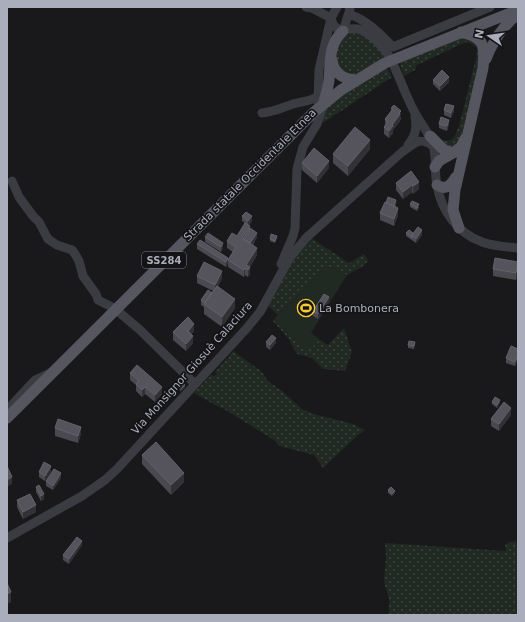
<svg xmlns="http://www.w3.org/2000/svg" width="525" height="622" font-family="'DejaVu Sans',sans-serif">
<defs>
<pattern id="green-dots" width="8" height="8" patternUnits="userSpaceOnUse"><rect width="8" height="8" fill="#202922"/><path d="M2 2h.1M6 6h.1" fill="none" stroke="#3e4540" stroke-width="1.8" stroke-linecap="round"/></pattern>
</defs>
<rect width="100%" height="100%" fill="#19181b"/>
<path fill="url(#green-dots)" d="M351,33C368,33 376,46 386,58L355,76L340,73C337,61 333,52 341,41C344,37 345,35 351,33Z
M464,36L473,38L482,53L459,146L450,150L438,140C454,142 453,140 459,126L476,58L477,48L470,43L466,42L417,65L415,70L404,76L399,62Z
M387,67L392,77L323,123V111L343,94Z
M311,238L349,263L364,254L368,261L362,267L347,275L329,267L278,315L268,306L292,262Z
M274,319L291,337L298,340L304,348L315,345L319,339L328,345L344,328L352,352L345,371L323,369L312,358L297,354L288,338L272,320Z
M233,351L261,371L268,381L281,390L302,409L314,414L353,424L365,430L357,436L323,468L314,455L279,446L274,440L224,409L215,405L194,393L211,375L214,376L217,374L215,372Z
M515,541L518,543V615H389V599L384,582L386,557L385,543L506,551L505,544Z"/>
<path fill="#202922" d="M329,267L347,275L311,333L319,339L315,345L310,349L304,348L298,340L291,337L274,319Z"/>
<g fill="none" stroke-linecap="round" stroke-linejoin="round">
<path stroke="#3b3b42" stroke-width="9" d="M306,7L312,8L331,18L319,70L318,102
M337,7L331,18C336,38 348,25 361,30C373,35 381,45 389,56
M351,15C367,20 381,35 393,47L490,7
M343,31L350,9L349,7
M394,66C401,81 406,96 414,111C420,123 429,132 433,145C437,158 434,172 437,185C441,210 457,233 482,242C493,246 506,247 518,248
M262,113C274,112 281,108 293,104C302,101 310,102 318,96
M408,145C416,135 417,128 415,116
M12,181L19,197L33,216L39,222L48,239L57,245L72,250L75,254L79,261L83,276L96,294L98,300L112,307
M281,264L293,236L295,228L297,169L303,147L317,124L321,112
M120,313L140,330L195,384
M7,410L35,380L50,373
M7,538L82,496L105,480L117,469L247,328L260,312L289,259L306,238L402,152C415,143 419,136 433,146"/>
<path stroke="#55565f" stroke-width="11" d="M486,59C493,41 502,26 518,14
M332,60C334,74 343,79 356,80
M323,105C325,97 328,89 329,80C331,61 328,45 343,31
M430,136L444,150L453,153L461,147L465,139
M435,167L439,161L453,153
M437,185C446,191 451,185 456,177
M459,228L453,210L455,190L483,68C485,46 485,37 461,32
M7,418L314,112L341,90L385,63L518,10"/>
</g>
<path fill="#4a4950" d="M433,80L449,82L440,91L433,84Z
M391,108L401,118L400,121L393,130V133L389,138L384,134V127L385,125V119L391,111Z
M444,110L454,111L451,118L444,115Z
M439,124H449L447,131L439,128Z
M370,149L348,176L333,163V154Z
M302,163L329,168L317,183L302,170Z
M411,171L419,189L413,194L412,192L403,199L396,190V183Z
M410,204L419,207L417,211L410,207Z
M396,205V207L398,215L394,226L380,220V213Z
M242,216L252,221L249,225L250,228L257,237L253,245L257,255L250,267V274L248,277L245,275L244,277L228,267V260L233,252L227,248V241L237,236L245,223L242,221Z
M406,233H413L422,235L416,243L406,236Z
M205,237L223,248L221,252L205,242Z
M277,238L275,243L270,241V239Z
M197,244L228,263L226,267L197,249Z
M518,262V270L516,280L493,276V269Z
M197,276L222,278L218,286L235,308L222,327L204,314V307L201,305V300L212,293L213,291L197,283Z
M329,301L318,319L313,316V311Z
M194,331L191,334L193,343L186,351L173,340V332Z
M266,342L276,343L270,350L266,347Z
M415,344L414,349L408,348V345Z
M518,349V360L515,366L506,363V358Z
M130,373L162,394L155,402L145,394L142,397L136,391V385L130,380Z
M176,385L185,387L181,391L176,387Z
M492,402L500,403L497,408L492,404Z
M511,415L499,431L491,426V419Z
M55,428L81,434L78,443L55,436Z
M142,455L184,482L171,495L142,464Z
M51,471L45,481L39,477V472Z
M61,478L53,490L46,486V481Z
M36,487L44,499L41,501L36,492Z
M388,490L395,493L392,496L388,493Z
M17,500L36,512L23,519L17,507Z
M82,545L69,564L63,560V555Z"/>
<path fill="#323136" d="M449,77V82L440,91V86Z
M454,106V111L451,118V113Z
M401,111L400,121L393,130V133L389,138V131L392,125Z
M449,120V124L447,131V126Z
M370,140V149L348,176V166Z
M329,161V168L317,183V176Z
M419,182V189L413,194V186Z
M412,185V192L403,199V192Z
M396,200V205L393,213V208Z
M398,208V215L394,226V219Z
M252,216V221L248,226V221Z
M250,226V233L244,242L242,238Z
M422,230V235L416,243V239Z
M257,233V237L249,250V245Z
M223,243V248L221,252V247Z
M257,248V255L248,270L246,265Z
M228,258V263L226,267V262Z
M518,263V270L516,280V273Z
M250,267V274L248,277V270Z
M245,268V275L244,277V270Z
M222,271V278L215,292V285Z
M329,297V301L318,319V314Z
M235,299V308L222,327V317Z
M194,324V331L188,338V331Z
M193,336V343L186,351V344Z
M276,338V343L270,350V345Z
M518,355V360L515,366V362Z
M185,385V387L181,391V389Z
M145,387V394L142,397V390Z
M162,387V394L155,402V395Z
M500,400V403L497,408V405Z
M511,408V415L499,431V424Z
M81,427V434L78,443V436Z
M51,466V471L45,481V476Z
M61,473V478L53,490V486Z
M184,473V482L171,495V485Z
M12,477V484L7,487V480Z
M395,491V493L392,496V494Z
M44,494V499L41,501V496Z
M36,505V512L23,519V512Z
M82,541V545L69,564V559Z
M11,592V602L7,604V594Z"/>
<path fill="#55545c" stroke="#62626a" d="M442,70L449,77L440,86L433,80Z
M446,104L454,106L451,113L444,110Z
M394,105L401,111L399,113L400,114L392,125L393,126L389,131L384,127L388,122L385,119L393,109L391,108Z
M441,117L449,120L447,126L439,124Z
M355,127L370,140L348,166L333,154Z
M314,148L329,161L317,176L302,163Z
M411,171L419,182L413,186L412,185L403,192L396,183Z
M388,197L396,200L394,206L386,203Z
M412,201L419,204L417,208L410,204Z
M385,202L398,208L394,219L380,213Z
M246,212L252,216L248,221L242,216Z
M245,223L250,226L242,238L257,248L246,265L250,267L248,270L245,268L244,270L228,260L236,247L227,241L232,233L237,236Z
M418,227L422,230L416,239L412,235Z
M250,228L257,233L250,243L243,239Z
M409,230L413,233L412,235V238L406,233Z
M208,233L223,243L221,247L205,237Z
M271,234L277,236L275,241L270,239Z
M200,240L228,258L226,262L197,244Z
M495,258L518,262L516,273L493,269Z
M204,262L222,271L215,285L197,276Z
M217,286L235,299L222,317L204,304Z
M208,290L212,293L205,303L201,300Z
M324,294L329,297L318,314L313,311Z
M188,317L194,324L188,331L193,336L186,344L173,332Z
M272,335L276,338L270,345L266,342Z
M409,341L415,342L414,346L408,345Z
M511,346L518,349V355L515,362L506,358Z
M137,365L162,387L155,395L145,387L142,390L136,384L139,381L130,373Z
M180,381L185,385L181,389L176,385Z
M495,397L500,400L497,405L492,402Z
M504,402L511,408L499,424L491,419Z
M58,419L81,427L78,436L55,428Z
M156,442L184,473L171,485L142,455Z
M44,462L51,466L45,476L39,472Z
M7,466L12,477L7,480Z
M54,469L61,473L53,486L46,481Z
M39,485L44,494L41,496L36,487Z
M391,487L395,491L392,494L388,490Z
M30,494L36,505L23,512L17,500Z
M77,537L82,541L69,559L63,555Z
M7,583L11,592L7,594Z"/>
<defs>
<symbol id="stadium-ring" viewBox="-11 -11 22 22"><circle r="9.5" fill="#141316" stroke="#f9cd32" stroke-width="1.5"/><path d="M0-5a6.5 5 0 1 0 0 10a6.5 5 0 1 0 0-10ZM-3.5-1.8h7v3.6h-7Z" fill="#f9cd32"/></symbol>
</defs>
<g fill-rule="evenodd">
<use href="#stadium-ring" x="296" y="298" width="20" height="20"/>
</g>
<g text-anchor="middle" dominant-baseline="central" stroke-width="3.5" stroke-linejoin="round" paint-order="stroke">
<rect fill="#141316" stroke="#7d7f8a" stroke-width="1" x="142" y="252" width="44" height="16" rx="3"/>
<g font-size="10" font-weight="bold" fill="#aaadbb">
<text x="164" y="260">SS284</text>
</g>
<g font-size="11" fill="#aaadbb" stroke="#141316">
<text transform="translate(250 175) rotate(-45)">Strada statale Occidentale Etnea</text>
<text transform="translate(192 368) rotate(-48)">Via Monsignor Giosuè Calaciura</text>
</g>
<g font-size="11" fill="#aaadbb" stroke="#141316" text-anchor="start">
<text x="319" y="308">La Bombonera</text>
</g>
</g>
<rect width="525" height="622" fill="none" stroke="#aaadbb" stroke-width="16"/>
<g transform="translate(489 36) rotate(283)" stroke="#141316" stroke-width="3" paint-order="stroke">
<path d="M0-3L7 15L0 10L-7 15Z" fill="#aaadbb"/>
<text y="-6" font-size="11" font-weight="bold" text-anchor="middle" fill="#aaadbb">N</text>
</g>
</svg>
